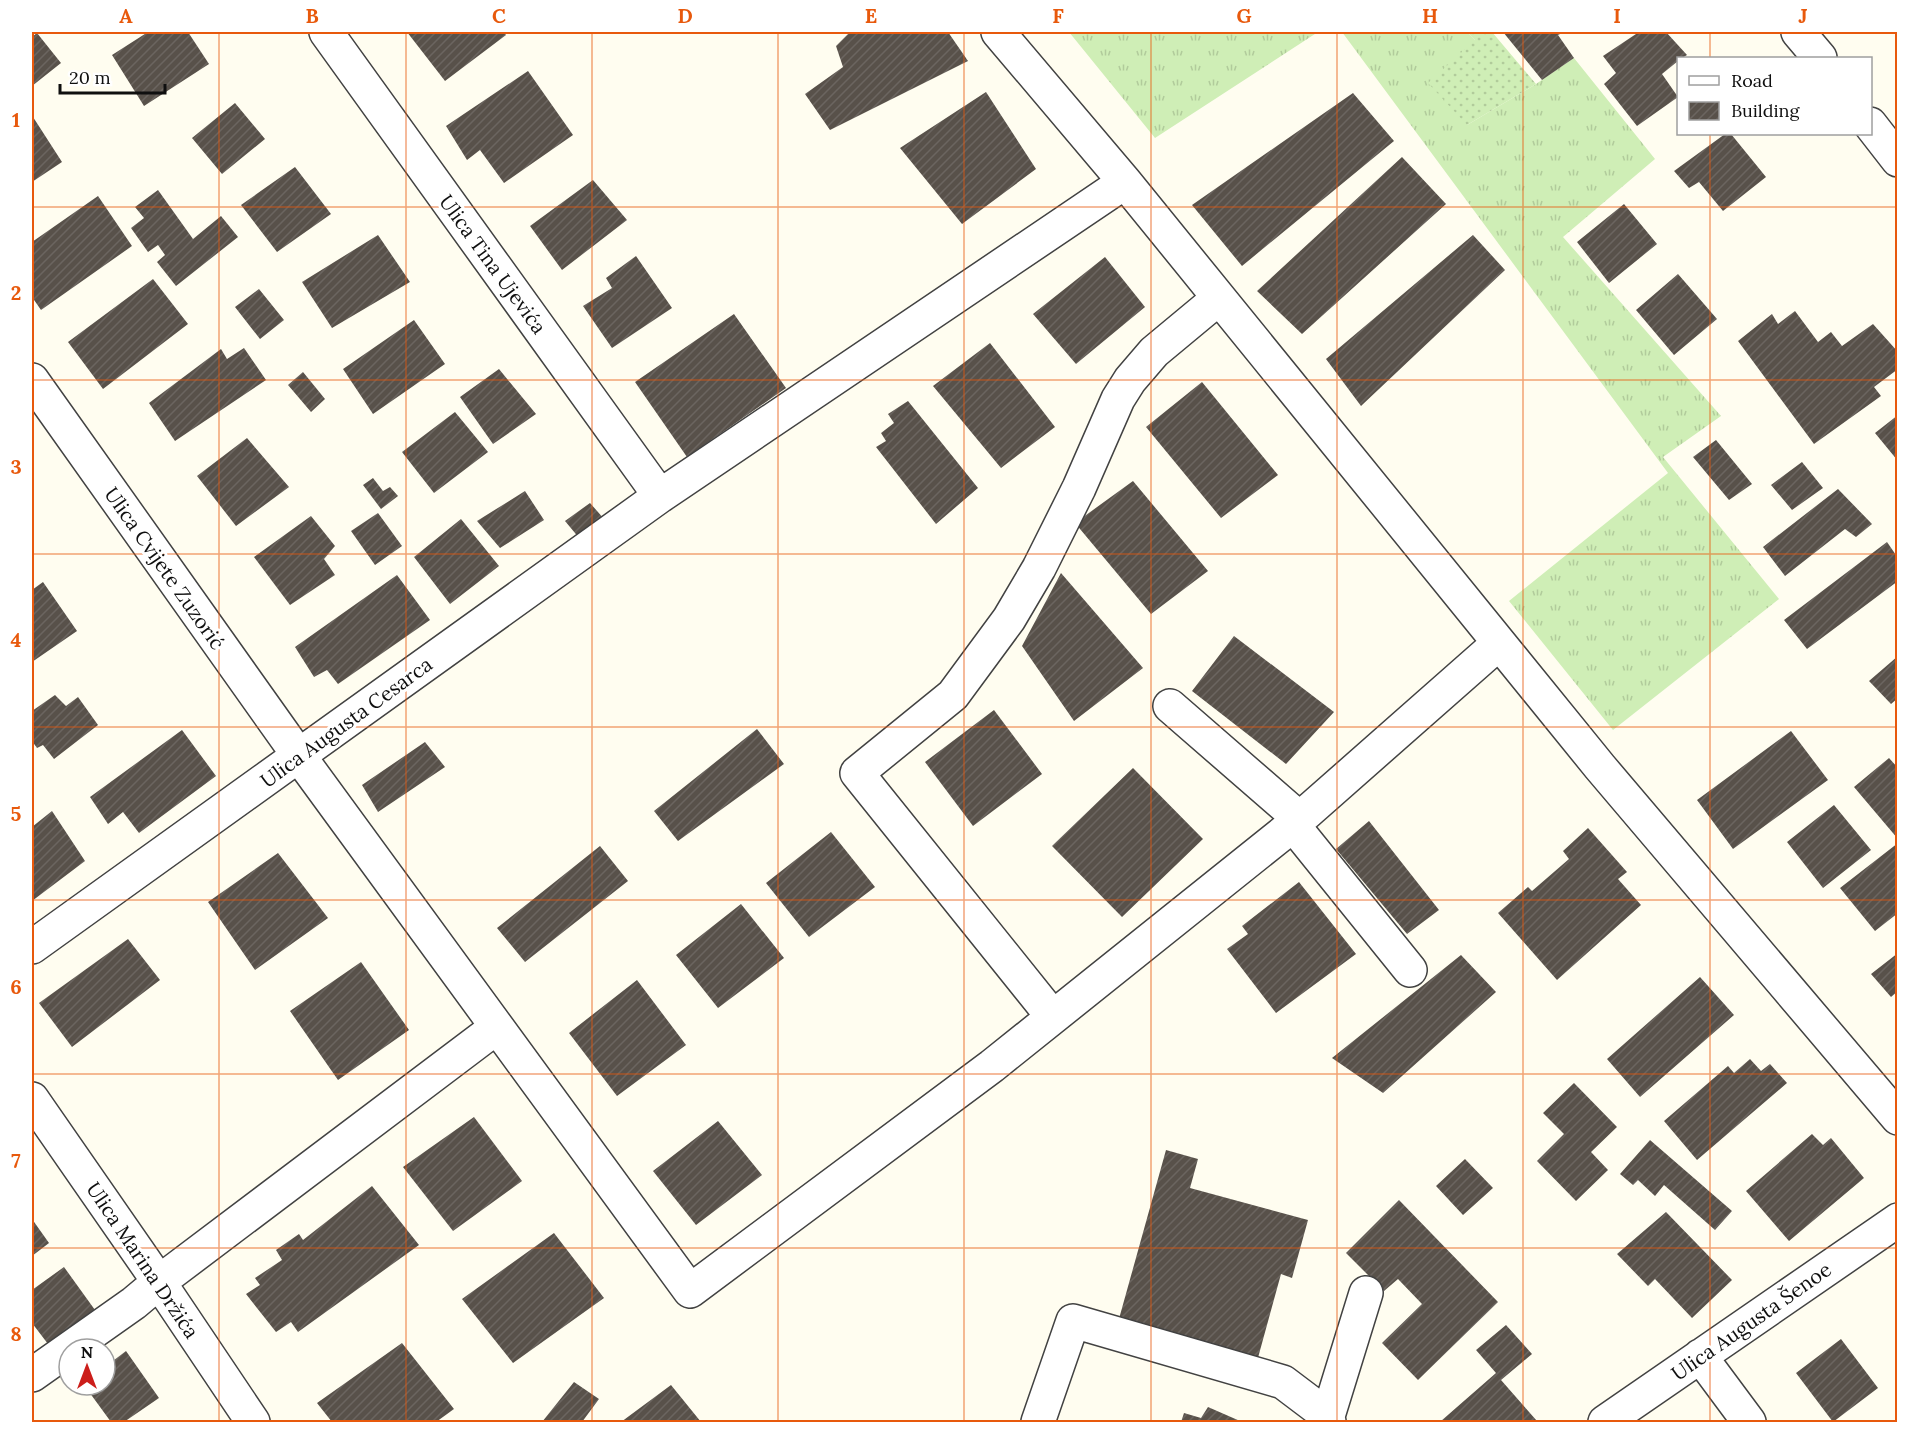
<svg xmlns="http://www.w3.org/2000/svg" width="1929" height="1454" font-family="Lora,serif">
<defs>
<pattern id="grass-tufts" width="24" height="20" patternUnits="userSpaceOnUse" patternTransform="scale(1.5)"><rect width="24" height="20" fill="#cfeeb6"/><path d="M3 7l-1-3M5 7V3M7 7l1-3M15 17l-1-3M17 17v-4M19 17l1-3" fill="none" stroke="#b1cb9b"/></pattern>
<pattern id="garden-dots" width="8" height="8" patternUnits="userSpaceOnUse" patternTransform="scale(1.5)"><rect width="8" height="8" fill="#cfeeb6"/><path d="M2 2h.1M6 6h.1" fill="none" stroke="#b1cb9b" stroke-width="1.8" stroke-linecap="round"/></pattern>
<pattern id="building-hatch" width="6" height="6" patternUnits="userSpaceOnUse" patternTransform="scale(1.5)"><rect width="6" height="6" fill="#58514a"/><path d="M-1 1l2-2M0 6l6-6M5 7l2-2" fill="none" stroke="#6b6560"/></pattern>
</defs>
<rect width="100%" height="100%" fill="#fffdf0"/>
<path fill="url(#grass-tufts)" d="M1069,32H1318L1155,138Z
M1342,32H1467L1475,40L1467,125L1536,84L1574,58L1655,159L1563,237L1721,416L1663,457L1779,599L1613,730L1509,601L1668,473Z"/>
<path fill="url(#garden-dots)" d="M1467,32H1492L1536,84L1467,125L1428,83L1475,40Z"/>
<path fill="url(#building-hatch)" d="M148,32H188L209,64L144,106L112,55Z
M407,32H504L506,35L445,81Z
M850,32H948L968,61L830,130L805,94L843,67L836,46Z
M1503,32H1564L1558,35L1574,58L1542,80Z
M1639,32H1666L1687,55L1682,58H1678V61L1662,74L1678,97L1637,126L1604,84L1616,73L1603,56Z
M37,33L61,63L32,86V37Z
M528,71L573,135L504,183L480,150L467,160L446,126Z
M986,92L1036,169L962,224L900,148Z
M1353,93L1394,141L1242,266L1192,205Z
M235,103L265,139L222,174L192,138Z
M33,117L62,162L32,182V118Z
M1725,134H1731L1766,177L1723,211L1699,182L1689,188L1674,171Z
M1402,157L1446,204L1302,334L1257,291Z
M295,167L331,214L277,252L241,205Z
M593,180L627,220L562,270L530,226Z
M158,190L193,239L221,216L238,237L176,286L157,262L165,255L158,245L148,252L131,228L144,218L135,207Z
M98,196L132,246L41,310L32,297V242Z
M1624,204L1657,244L1609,283L1577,242Z
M378,235L410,282L332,328L302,282Z
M1473,235L1505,270L1361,406L1326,359Z
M636,256L672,308L612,348L583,306L612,288L606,278Z
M1105,257L1145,307L1076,364L1033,314Z
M1678,274L1717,319L1674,355L1636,310Z
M153,279L188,324L103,389L68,342Z
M259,289L284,320L260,339L235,307Z
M1795,311L1818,342L1831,332L1842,346L1873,324L1898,352V369L1874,387L1881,396L1814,444L1738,341L1772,314L1778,324Z
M734,314L786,388L687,457L635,382Z
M414,320L445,364L373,414L343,369Z
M990,343L1055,427L1001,468L933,386Z
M244,348L266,380L175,441L149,403L221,349L227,359Z
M499,369L536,414L493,444L460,397Z
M303,372L325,399L311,412L288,385Z
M1202,382L1278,475L1221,518L1146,427Z
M908,401L978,488L936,524L876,447L886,441L881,433L894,423L888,414Z
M455,412L488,452L434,493L402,452Z
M1898,415V461L1875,433Z
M247,438L289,487L236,526L197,476Z
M1716,440L1752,484L1729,500L1693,457Z
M1802,462L1823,488L1792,510L1771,485Z
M373,478L383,491L390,487L398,496L381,509L363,485Z
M1133,481L1208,571L1151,614L1075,523Z
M1838,489L1872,524L1856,537L1845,529L1785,576L1763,547Z
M525,491L544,520L500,548L477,521Z
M590,503L605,520L580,539L565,521Z
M378,513L402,546L375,565L351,531Z
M311,516L335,546L324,559L335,575L290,605L254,557Z
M461,519L499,566L450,604L414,557Z
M1887,542L1898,558V581L1807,649L1784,620Z
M1061,573L1143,668L1074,721L1022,646Z
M397,575L430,620L338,684L327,670L314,677L295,647Z
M43,582L77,631L32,662V590Z
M1234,636L1334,712L1286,764L1192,691Z
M1898,656V698L1891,704L1869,681Z
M55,695L66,706L78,697L98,725L54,759L43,745L37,748L32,741V711Z
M994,710L1042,774L973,826L925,762Z
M757,729L784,764L678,841L654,811Z
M182,730L216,776L139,833L123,812L108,824L90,797Z
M1791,731L1828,780L1733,849L1697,800Z
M425,742L445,767L378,812L362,785Z
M1889,758L1898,768V839L1854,787Z
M1133,768L1203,839L1122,917L1052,846Z
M1834,805L1871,850L1823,888L1787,842Z
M52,811L85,861L32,901V827Z
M1369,821L1439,910L1407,934L1336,849Z
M1588,828L1627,872L1618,879L1641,905L1557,980L1498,913L1528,887L1532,891L1569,859L1563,851Z
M831,832L875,887L809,937L766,883Z
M1898,843V913L1875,931L1840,888Z
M600,846L628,881L525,962L497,928Z
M278,853L328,918L255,970L208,902Z
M1299,882L1356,954L1276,1013L1227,949L1248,934L1242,926Z
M741,904L784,958L718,1008L676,955Z
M128,939L160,980L72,1047L39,1003Z
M1898,953V991L1891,997L1871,974Z
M1461,955L1496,992L1383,1093L1332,1058Z
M361,962L409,1030L338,1080L290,1011Z
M1700,977L1734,1015L1640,1097L1607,1059Z
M637,980L686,1045L617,1096L569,1033Z
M1750,1059L1761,1071L1770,1064L1787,1083L1697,1160L1664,1121L1728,1066L1734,1073Z
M1574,1083L1617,1127L1591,1152L1608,1170L1576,1201L1537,1161L1564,1134L1543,1113Z
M474,1117L522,1181L453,1231L403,1167Z
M718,1121L762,1175L696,1225L653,1171Z
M1812,1134L1823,1145L1831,1138L1864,1178L1789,1241L1746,1191Z
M1650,1140L1732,1211L1715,1230L1664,1185L1655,1196L1638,1180L1633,1185L1620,1174Z
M1166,1150L1198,1159L1190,1188L1308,1220L1292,1278L1281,1274L1256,1365L1117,1326Z
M1465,1159L1493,1188L1463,1215L1436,1186Z
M372,1186L419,1245L298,1332L291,1322L276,1332L246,1294L260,1285L255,1278L282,1260L276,1250L299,1234L303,1240Z
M1399,1200L1498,1302L1418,1380L1382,1343L1422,1304L1398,1279L1384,1291L1346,1253Z
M1666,1212L1732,1280L1692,1318L1655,1279L1648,1286L1617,1254Z
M32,1219L49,1243L32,1256Z
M554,1233L604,1298L513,1363L462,1299Z
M64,1267L95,1310L48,1344L32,1323V1290Z
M1506,1325L1532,1354L1501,1380L1537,1421L1535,1422H1442L1441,1421L1496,1373L1476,1350Z
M1841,1339L1878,1388L1833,1422L1796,1373Z
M402,1343L454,1409L436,1422H332L317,1403Z
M126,1351L159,1398L124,1422H111L84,1385H105V1367Z
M574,1382L599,1399L582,1422H542Z
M671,1385L701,1422H621Z
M1208,1407L1240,1421V1422H1181L1184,1413L1201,1418Z"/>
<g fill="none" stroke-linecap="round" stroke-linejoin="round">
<defs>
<path id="minor" d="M326,32L660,496
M998,32L1125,182L1600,767L1898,1118
M1798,32L1820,58
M1870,124L1898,160
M32,380L299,756L690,1291L992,1066L1288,829L1499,643
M1170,706L1300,819
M1293,825L1410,970
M32,947L660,496L1125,182
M1053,1017L857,773L953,695L1009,619L1039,568L1079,488L1118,399L1130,380L1154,352L1219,298
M32,1099L159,1282L253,1422
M1700,1356L1749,1422
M32,1375L134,1303L159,1282L497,1027
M1038,1422L1073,1321L1283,1382L1328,1416
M1329,1422L1328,1416L1366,1293
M1605,1422L1898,1220"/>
</defs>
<use href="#minor" stroke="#424242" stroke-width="36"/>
<use href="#minor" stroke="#fff" stroke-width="33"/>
</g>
<path fill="none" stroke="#e8590c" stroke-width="1.5" stroke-opacity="0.55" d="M219,32V1422M406,32V1422M592,32V1422M778,32V1422M964,32V1422M1151,32V1422M1337,32V1422M1523,32V1422M1710,32V58M1710,134V1422M32,207H1898M32,380H1898M32,554H1898M32,727H1898M32,900H1898M32,1074H1898M32,1248H1898"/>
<g text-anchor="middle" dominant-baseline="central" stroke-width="6" stroke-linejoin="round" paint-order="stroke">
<g font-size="20" fill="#0f0f0f" stroke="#fff">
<text transform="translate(493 264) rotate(54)">Ulica Tina Ujevića</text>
<text transform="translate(165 568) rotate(55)">Ulica Cvijete Zuzorić</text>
<text transform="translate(346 722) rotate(-36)">Ulica Augusta Cesarca</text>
<text transform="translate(143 1260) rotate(56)">Ulica Marina Držića</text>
<text transform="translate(1751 1321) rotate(-35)">Ulica Augusta Šenoe</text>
</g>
</g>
<rect width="1929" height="1454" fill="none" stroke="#ffffff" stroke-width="66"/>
<rect x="1677" y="57" width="195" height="78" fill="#ffffff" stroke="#9f9f9f" stroke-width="1.5"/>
<rect x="1689" y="76" width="30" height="9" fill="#ffffff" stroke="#9f9f9f" stroke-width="1.5"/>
<text x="1731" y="87" font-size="18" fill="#0f0f0f">Road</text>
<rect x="1689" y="102" width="30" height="18" fill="url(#building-hatch)" stroke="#9f9f9f" stroke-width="1.5"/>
<text x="1731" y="117" font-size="18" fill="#0f0f0f">Building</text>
<g transform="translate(87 1367)"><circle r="28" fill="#ffffff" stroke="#9f9f9f" stroke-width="1.5"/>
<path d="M0-4.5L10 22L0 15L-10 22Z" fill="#cc1e1a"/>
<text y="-9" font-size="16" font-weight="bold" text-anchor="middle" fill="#0f0f0f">N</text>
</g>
<path d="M60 84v9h105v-9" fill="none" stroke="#0f0f0f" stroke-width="3"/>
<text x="69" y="84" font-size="18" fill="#0f0f0f" stroke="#ffffff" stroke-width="4.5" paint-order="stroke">20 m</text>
<rect x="33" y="33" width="1863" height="1388" fill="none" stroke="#e8590c" stroke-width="2"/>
<g font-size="20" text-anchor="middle" font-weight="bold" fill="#e8590c">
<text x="126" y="23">A</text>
<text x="312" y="23">B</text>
<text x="499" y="23">C</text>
<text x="685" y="23">D</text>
<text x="871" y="23">E</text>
<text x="1058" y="23">F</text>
<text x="1244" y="23">G</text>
<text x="1430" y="23">H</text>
<text x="1617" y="23">I</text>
<text x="1803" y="23">J</text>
<text x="16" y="127">1</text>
<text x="16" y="300">2</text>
<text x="16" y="474">3</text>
<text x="16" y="647">4</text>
<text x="16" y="821">5</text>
<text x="16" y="994">6</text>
<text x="16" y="1168">7</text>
<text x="16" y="1341">8</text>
</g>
</svg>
